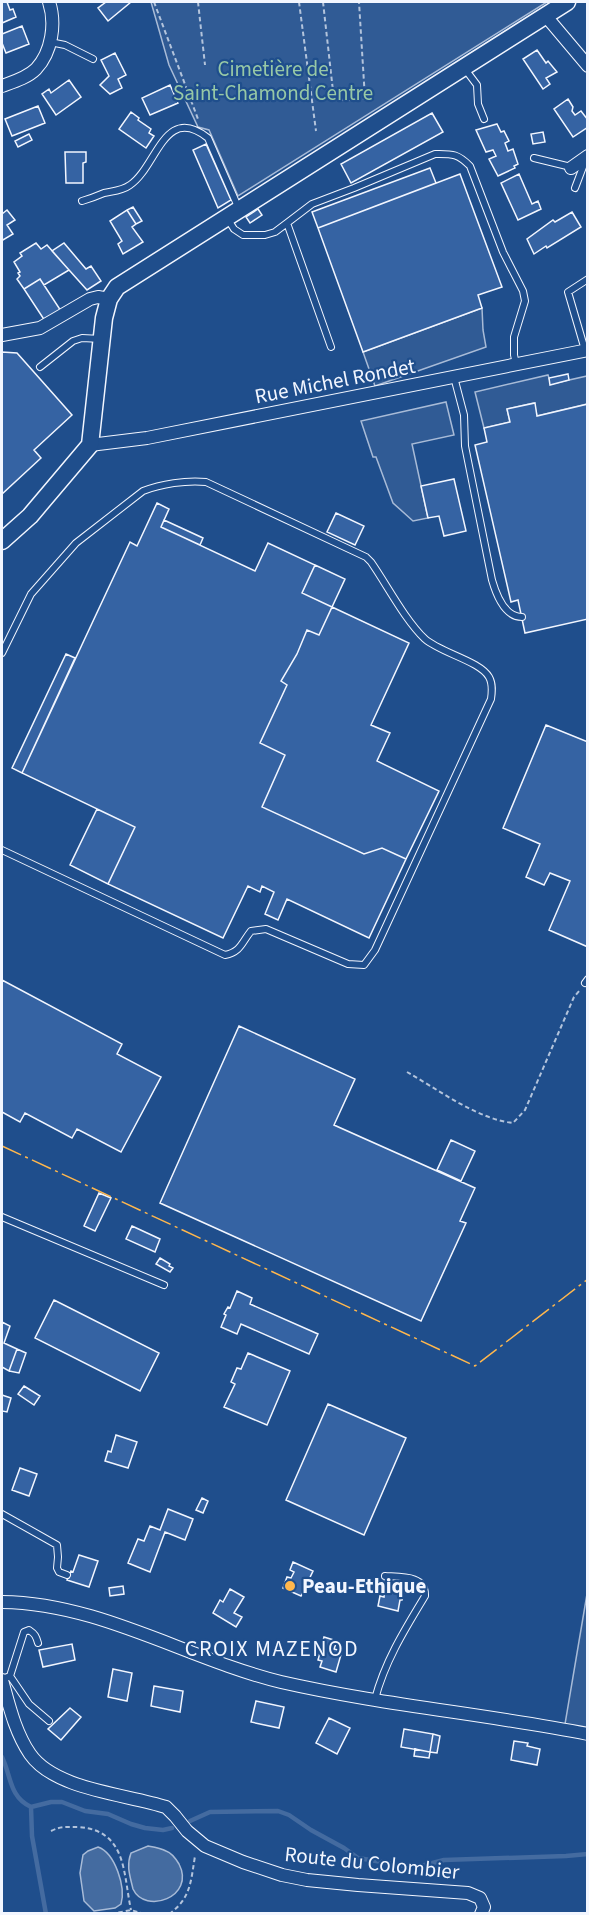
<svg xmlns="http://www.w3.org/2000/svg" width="589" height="1915" font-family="'Source Sans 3',sans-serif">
<rect width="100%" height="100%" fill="#1f4e8c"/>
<path fill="#305b95" stroke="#a8bbd7" stroke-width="1.5" d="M151,2H547L238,196L209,130L198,127L169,65Z
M482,308L483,330L486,347L375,386L363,352Z
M548,375L551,384L587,376V404L537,416L534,403L507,409L510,422L484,428L475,392Z
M446,402L454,435L412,444L428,518L413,521L393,503L376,457H373L361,421Z
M587,1594V1734L565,1724Z"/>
<path fill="#446ba0" stroke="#a8bbd7" stroke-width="1.5" d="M148,1846C154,1847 161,1848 166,1851C172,1853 176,1859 179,1864C196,1897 145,1915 133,1889C130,1876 126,1866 131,1853Z
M98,1847C115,1853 126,1887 121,1904L115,1908L94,1911L84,1901L80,1873L83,1855L88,1851Z"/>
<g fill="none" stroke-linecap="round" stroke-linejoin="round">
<path stroke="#446ba0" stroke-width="4.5" d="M2,1757C11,1775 9,1797 31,1807L51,1802H62L85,1811L108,1814L131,1824L145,1828L163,1830L172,1828
M31,1807L32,1836L46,1914
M190,1821L210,1812L278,1811L289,1815L311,1830L344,1848L358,1858L406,1866H421L444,1860L566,1856L588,1854"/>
</g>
<path fill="#3563a3" stroke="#f2f6ff" stroke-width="1.5" d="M2,2H7L10,10L13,9L16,17L2,23Z
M106,2H131L108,21L98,8Z
M22,26L29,44L6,53L2,43V34Z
M537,50L546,63L548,61L557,72L546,78L550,84L543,89L523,59Z
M115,53L126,75L118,79L122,88L110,94L100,85L109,76L101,60Z
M69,80L81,97L56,115L42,94L49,89L51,93Z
M170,85L178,103L150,115L142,98Z
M568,99L573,107L572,111L575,115L581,111L588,120V127L573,137L554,109Z
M38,106L45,123L12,136L5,119Z
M131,112L139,118L138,120L151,129L149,133L154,136L146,148L119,129Z
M432,113L443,132L351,183L341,164Z
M497,124L501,132L504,131L509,141L505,143L508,151L513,149L518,164L514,166L515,168L498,176L489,159L496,156L493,150L486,152L476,130Z
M543,132L545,142L533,144L531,134Z
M29,134L32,140L18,147L15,141Z
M206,144L231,200L218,208L193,150Z
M65,152H86V162L83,163V183H66Z
M430,168L436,183L318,228L312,212Z
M460,174L502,287L478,295L482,308L363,352L318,228Z
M519,174L532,204L538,201L541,209L518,220L501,183Z
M133,207L142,221L136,224L127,210Z
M258,209L262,215L250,223L246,217Z
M7,210L15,220L7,225L13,234L3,240L2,238V214Z
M127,210L136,224L132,227L143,242L123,254L118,244L122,241L110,221Z
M572,212L581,227L547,248L546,246L534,254L527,239L553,220L555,222Z
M36,243L41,249L47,245L69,270L44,285L40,279L24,289L17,279L20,276L18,273L20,272L14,262L22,256L20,253Z
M64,243L86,269L91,266L101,281L87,290L52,251Z
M40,279L61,311L45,321L24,289Z
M2,352L17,353L72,415L34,450L41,458L2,494Z
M568,374L569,380L550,385L549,378Z
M535,403L537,416L588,404V619L525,633L518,600L511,602L475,445L487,442L484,428L510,422L507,409Z
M454,479L466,531L444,536L439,516L428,518L421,486Z
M157,503L169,509L161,527L255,571L268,543L315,565L302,593L332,607L319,635L307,630L297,654L281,681L287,685L260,743L285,755L262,807L364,854L382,848L406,859L369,938L287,899L278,920L265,914L274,892L262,886L260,892L248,886L223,938L108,884L135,827L22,773L130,542L137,546Z
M336,513L364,526L355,545L327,532Z
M164,520L203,538L200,545L161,527Z
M315,565L345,579L332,607L302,593Z
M332,607L409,643L371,725L390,733L377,761L439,791L406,859L382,848L364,854L262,807L285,755L260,743L287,685L281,681L297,654L307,630L319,635Z
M66,654L75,658L22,773L12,768Z
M546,725L588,742V947L549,930L570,881L550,873L544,885L526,877L540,844L503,828Z
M97,809L135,827L108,884L70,865Z
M2,980L122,1044L117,1054L161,1077L121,1152L77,1129L72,1138L25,1113L20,1122L2,1112Z
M239,1026L355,1079L334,1125L475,1188L460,1221L466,1223L421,1321L160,1203Z
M451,1140L475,1151L461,1181L437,1170Z
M99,1193L111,1198L95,1231L84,1226Z
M132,1226L160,1239L155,1252L126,1239Z
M160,1258L170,1264L169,1266L173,1268L170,1272L156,1264Z
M237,1291L252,1298L250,1304L318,1334L309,1354L241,1324L237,1334L221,1327L226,1315L224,1314L228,1307L230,1308Z
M54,1300L159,1353L140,1391L35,1338Z
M2,1322L10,1326L4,1343L17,1349L9,1371L2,1367Z
M17,1349L26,1353L19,1373L9,1371Z
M248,1353L290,1371L267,1425L224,1407L235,1384L231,1382L237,1368L241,1369Z
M24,1386L40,1396L34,1405L18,1394Z
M2,1395L11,1398L7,1412L2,1411Z
M328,1404L406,1438L364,1535L286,1500Z
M116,1435L137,1442L128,1468L105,1461L108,1451L111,1452Z
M20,1468L37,1474L29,1496L12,1490Z
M202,1498L208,1501L203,1513L196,1510Z
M168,1509L193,1519L185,1540L165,1532L150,1572L128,1563L138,1539L144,1541L150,1526L160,1530Z
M79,1555L98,1561L89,1587L67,1580L71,1571L73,1572Z
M293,1562L313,1571L301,1596L283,1588L287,1577L291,1578L294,1572L290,1570Z
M383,1581L405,1586L402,1600H400L398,1611L378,1606L380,1596L384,1597L385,1589L382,1588Z
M123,1586L124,1594L110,1596L109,1588Z
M230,1589L244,1597L234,1613L242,1617L236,1627L213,1613L220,1600L223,1602Z
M324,1637L337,1641L334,1649L342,1651L336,1672L320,1667L322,1661L318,1660Z
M72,1644L75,1660L43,1667L39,1650Z
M113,1669L132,1673L127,1701L108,1697Z
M154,1686L183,1691L180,1712L151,1706Z
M256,1701L284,1707L279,1728L251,1722Z
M70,1708L81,1717L61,1740L48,1729Z
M329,1718L350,1728L337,1754L316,1743Z
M404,1729L433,1734L430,1752L401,1747Z
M433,1734L440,1736L437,1753L430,1752Z
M514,1741L528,1743L527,1746L540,1749L537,1765L511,1760Z
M415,1749L430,1752L429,1758L414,1756Z"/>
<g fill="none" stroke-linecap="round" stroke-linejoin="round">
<defs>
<path id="service" d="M50,42L65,45L93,59
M465,69L477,85L478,104L484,119
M534,158L571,167
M575,188L586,159
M82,201C89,199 97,196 104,193C113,191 122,191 130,185C157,167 164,103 208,138L239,209
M227,218L234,229L243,235H265L275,232L287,223
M331,347L287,223L312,204L354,188L435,154C452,154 457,153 470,166L503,252L523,291L525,301L514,337V355L516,364
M585,350L568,292L588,279
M40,367L73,341L82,338L101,339
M454,377L464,415L465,446L492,580C496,594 504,617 522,617
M2,653L31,594L76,543L143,491C161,484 186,480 206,482L366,557L371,562C387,585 405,620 425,639C441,653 480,661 489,677C493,684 492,692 491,699L375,950L364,965L348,964L266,929L251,931C242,942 241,952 225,955L2,850
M585,983L588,979
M2,1217L164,1285
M2,1514L57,1545L58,1557L57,1568L59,1572L67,1575
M10,1676L24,1632L29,1630C35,1634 36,1636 38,1643
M2,1679L10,1676L29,1704L49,1721
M375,1699C385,1661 405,1629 425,1596C426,1575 401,1577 385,1576"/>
<path id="minor" d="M545,15L588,66
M2,86C13,82 27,78 36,69C52,52 56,23 49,2
M571,168L588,156
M2,335L40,328L90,299L98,297L109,299
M90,445L147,438L588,350
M2,1602C100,1603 187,1659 281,1682C382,1705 486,1714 588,1734
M2,1680C9,1705 15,1732 30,1754C55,1790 126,1794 166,1807L175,1816L187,1831L205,1846L243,1862L282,1875L307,1880L358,1885L468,1893L480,1898L484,1907L481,1914"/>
<path id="tertiary" d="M2,541L30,516L90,445L104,318L109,299L117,287L567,2"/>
</defs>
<use href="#service" stroke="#f2f6ff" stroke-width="8"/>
<use href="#minor" stroke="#f2f6ff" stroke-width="14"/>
<use href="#tertiary" stroke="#f2f6ff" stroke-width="19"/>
<path stroke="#b3c4dc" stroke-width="2" stroke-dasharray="4.5 3" stroke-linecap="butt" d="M154,2L198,119
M198,2L205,65
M299,2L316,131
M323,2L334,100L365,99L359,2
M407,1072C439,1090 477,1119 513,1123L525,1110L574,997L580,990
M51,1831C61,1826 67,1827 79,1827C127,1831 123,1873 131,1910
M111,1914L131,1910L144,1914
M169,1914C191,1899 191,1880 195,1856"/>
<use href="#service" stroke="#1f4e8c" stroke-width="6"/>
<use href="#minor" stroke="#1f4e8c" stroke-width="12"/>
<use href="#tertiary" stroke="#1f4e8c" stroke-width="16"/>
<path stroke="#ffb74d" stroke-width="1.5" stroke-dasharray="21 4.5 3 4.5" stroke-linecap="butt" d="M2,1146L475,1366L588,1279"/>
</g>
<circle fill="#ffb74d" stroke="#1f4e8c" stroke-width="2" cx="290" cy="1586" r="6"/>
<g text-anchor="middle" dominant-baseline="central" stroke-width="4.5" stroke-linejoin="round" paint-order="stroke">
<g font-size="21" fill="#97c8a6" stroke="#1f4e8c">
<text x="273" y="69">Cimetière de<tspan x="273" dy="24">Saint-Chamond Centre</tspan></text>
</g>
<g font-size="21" fill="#f2f6ff" stroke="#1f4e8c">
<text transform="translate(335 381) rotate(-11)">Rue Michel Rondet</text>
<text transform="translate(372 1863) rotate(6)">Route du Colombier</text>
</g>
<g font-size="21" font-weight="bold" fill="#f2f6ff" stroke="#1f4e8c" text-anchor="start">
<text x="302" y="1586">Peau-Ethique</text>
</g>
<g font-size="22" letter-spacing="1.5" fill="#f2f6ff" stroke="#1f4e8c">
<text x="272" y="1649">CROIX MAZENOD</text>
</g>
</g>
<rect width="589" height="1915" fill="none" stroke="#f2f6ff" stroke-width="6"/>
</svg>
